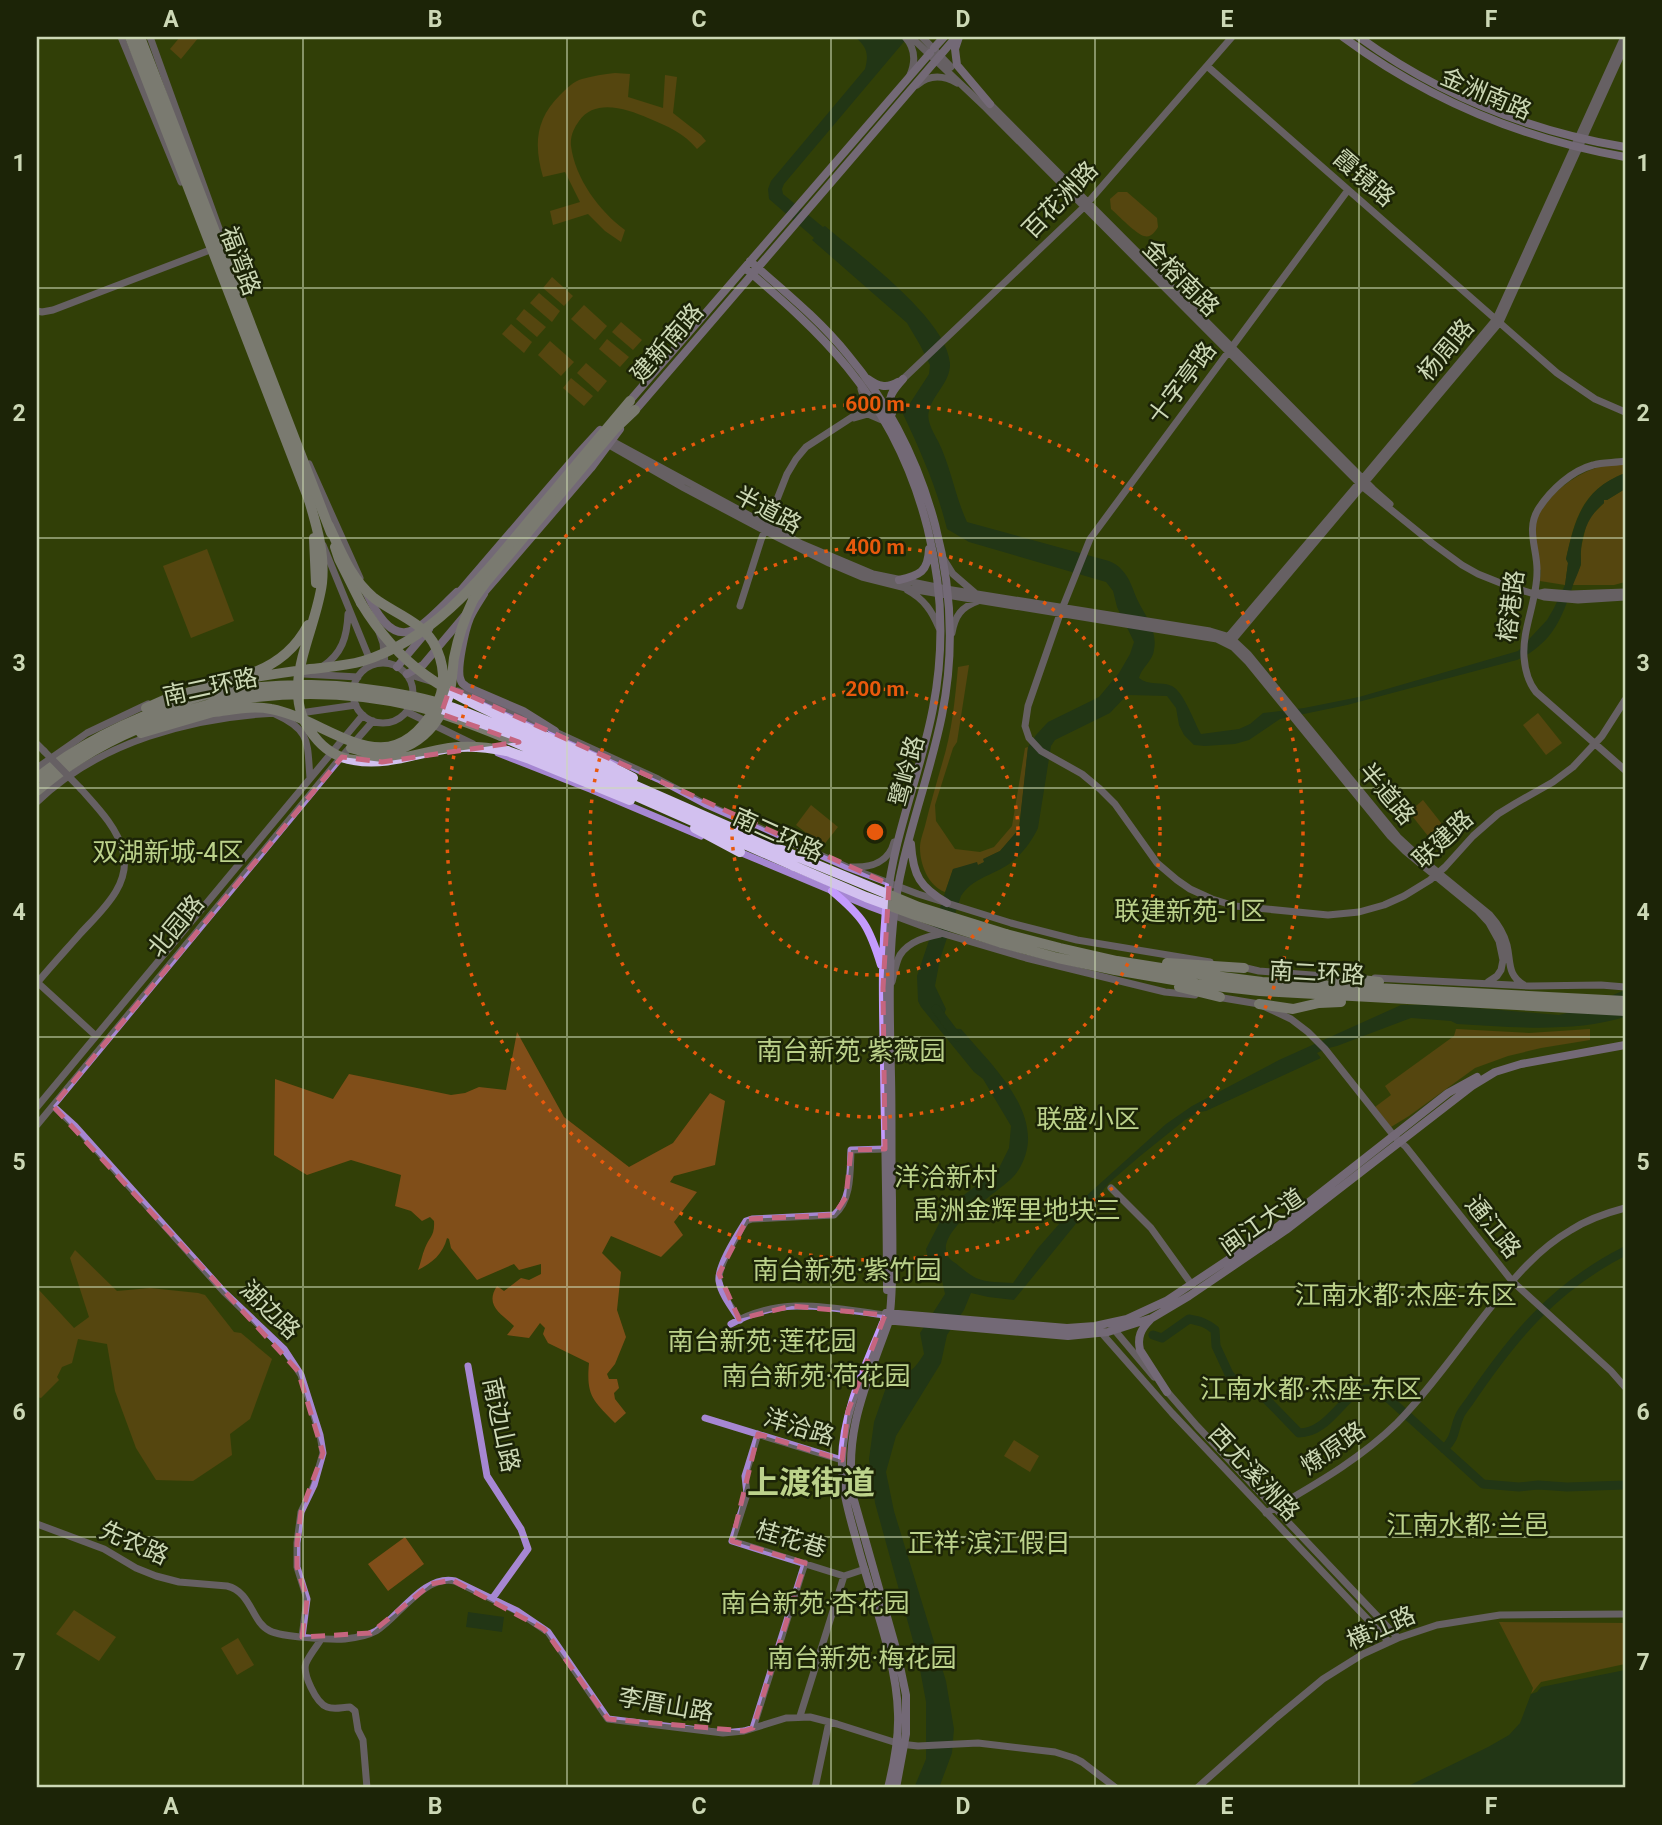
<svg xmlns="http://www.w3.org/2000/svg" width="1662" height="1825" font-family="Roboto,'Noto Sans SC',sans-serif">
<rect width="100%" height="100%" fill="#323f07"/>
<path fill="#804e19" d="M180,37H199L181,59L170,49Z
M615,73L630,74L628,97L663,108L665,75L677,77L673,113L701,135L706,141L697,149C684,133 667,126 648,118C627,109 595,98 579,121C574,128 570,136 571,146C575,178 599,211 625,230L621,242L605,231L588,214L553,225L550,211L580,202L565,172L543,177C534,145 535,120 560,95C566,89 574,81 582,79C593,76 604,74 615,73Z
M1118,192H1127L1157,218L1158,227C1155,232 1151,238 1144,236C1136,234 1118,215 1111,209L1110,199Z
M552,277L573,296L564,306L543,288Z
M539,293L560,311L552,322L530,303Z
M584,305L607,326L595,340L571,319Z
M524,309L546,327L537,337L516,319Z
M621,322L642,340L633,350L612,332Z
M511,324L532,342L524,353L502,334Z
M607,339L629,357L620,367L599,349Z
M550,341L574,362L561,376L538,355Z
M586,363L607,381L598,392L577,373Z
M571,378L593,396L584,406L563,388Z
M1605,465H1625V473C1582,490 1575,518 1566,559L1568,563L1565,585L1540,581L1541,570L1539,569C1537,554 1532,534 1536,519C1537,517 1541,511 1542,509C1557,487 1579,472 1605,465Z
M1625,489V582L1614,585H1572L1581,565V548L1586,526L1590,517L1604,503V499L1607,500Z
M207,549L234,621L191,638L163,566Z
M969,665L957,742L953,748L935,805L936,821L955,849L980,852L994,847L1012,826L1025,748L1028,747L1019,829L1000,851L984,859L985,862L978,865L953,869L945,892C928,886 920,864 920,848C920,841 923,833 925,826C930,805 936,785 942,764C952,732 955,700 958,667Z
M1538,713L1562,743L1546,755L1523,725Z
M1423,800L1442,824L1428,836L1409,812Z
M811,805L838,827L823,846L796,825Z
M1456,1029L1529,1033L1590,1029V1040L1541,1048L1508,1056L1475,1068L1409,1116L1391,1127L1375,1107L1391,1095L1385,1086L1454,1036Z
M517,1032L564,1117L629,1167L673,1143L710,1093L725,1101L715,1165L674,1176L670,1182L697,1192L674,1222L683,1235L661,1257L611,1236L602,1253L621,1272L617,1310L626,1337L615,1364L607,1374L609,1379H617L619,1388L614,1393L615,1399L626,1413L615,1423C593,1400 586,1396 589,1363L548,1343L543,1334L545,1328L540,1323L529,1338L507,1335L514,1326C502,1314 484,1306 497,1286L504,1291L521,1278L529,1280L541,1274V1264L519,1270L514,1264L477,1280L451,1248L449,1239L447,1238C443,1254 432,1263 418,1270C421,1262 422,1255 425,1248C429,1237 435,1236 434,1221L430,1217L422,1221L411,1211L395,1206L401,1175L351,1160L307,1175L274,1155L275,1079L333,1099L349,1074L451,1095L465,1093L479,1087L506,1090Z
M75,1250L117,1291L150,1288L198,1293L205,1295L234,1332L241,1333L272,1359L250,1419L230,1434L232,1455L193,1481L156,1480L136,1448L115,1391L107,1344L78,1339L72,1363L62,1367L57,1377L59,1380L41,1398L37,1397V1292L39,1290L74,1328L89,1317L70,1258Z
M1014,1440L1039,1456L1030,1472L1004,1456Z
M405,1537L424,1564L388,1591L368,1564Z
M74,1610L116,1637L99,1661L56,1634Z
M1499,1622L1625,1623V1664L1541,1682L1531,1694L1533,1688Z
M238,1638L254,1665L237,1675L221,1648Z"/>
<path fill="#102a26" d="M855,37H908L784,184L782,189L783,194L823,227L825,226C858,254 946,318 950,363C951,382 933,394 929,411C926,421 934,433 938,441C951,467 955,496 967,522L1109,561C1114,563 1119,566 1122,570C1130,578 1133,590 1137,599C1145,616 1158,630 1154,650C1153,661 1141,668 1139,678C1149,686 1161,681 1172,686C1184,692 1194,722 1201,734L1239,729L1250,724L1263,713L1304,708L1359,697L1518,651L1547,620L1554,608L1565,585L1568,563L1566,559C1575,519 1583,489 1625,473V489L1607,500H1604V503C1589,515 1582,532 1581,551C1580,556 1582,562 1580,567C1578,574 1574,581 1572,588C1561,621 1551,644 1517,660L1347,705L1280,719L1249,740L1235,744L1205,746L1194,745L1184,735L1179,725L1176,708L1167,696L1127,695L1110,713L1055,740L1051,746L1038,828C1031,843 1020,857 1006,866C990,876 972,879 961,896L940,959L935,986L946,1009L941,1023L945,1028L961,1029C987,1060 1030,1099 1028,1142C1027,1154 1022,1167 1014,1176C1001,1191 928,1234 950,1259C953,1262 956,1263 959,1266C964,1270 970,1275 976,1278C987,1283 1002,1282 1013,1283L1038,1248L1074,1207L1166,1124L1192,1106L1279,1060L1401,1005H1443L1559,1015L1571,1012L1625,990V1017C1573,1033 1511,1027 1457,1024L1451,1021L1411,1018L1337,1046L1325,1049L1317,1053L1321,1058L1206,1111L1199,1112L1185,1120L1139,1157L1109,1183L1014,1300L988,1297L971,1293L964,1310L947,1335L941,1363L896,1436L886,1472L894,1511L946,1681L954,1729L952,1753L939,1788H914L926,1759V1702L918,1659L875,1503L869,1459L874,1422L890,1376C910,1374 913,1371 924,1354L920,1333L945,1294L941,1276L930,1270L926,1249L947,1208L999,1168L1009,1148L1011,1126L983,1079L974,1072L921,1007L918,1001L917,976L953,869L977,862L978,865L984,862L983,859L1000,851L1019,829L1028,747L1036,735L1048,722L1099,697L1119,673L1130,654L1134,642L1117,607L1113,591L1106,582L969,542L947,529C937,489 921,452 903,414L929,374L930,365L920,345L907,323L812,240L814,238L769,199L768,189L771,181L865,69C869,54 867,47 855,37Z
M468,1612L504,1617L502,1632L466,1627Z
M1625,1670V1788H1404L1488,1747L1509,1735L1520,1723L1531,1694L1537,1692L1541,1687Z"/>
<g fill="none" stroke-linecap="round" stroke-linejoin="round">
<path stroke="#102a26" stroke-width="9" d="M936,1009L957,1037
M1153,1335L1162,1338L1189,1319C1200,1321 1207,1323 1215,1330L1216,1346L1229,1374L1237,1383L1266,1399L1299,1433C1331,1433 1345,1388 1369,1389C1376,1389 1383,1395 1389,1399L1483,1484L1519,1487L1538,1485L1567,1487L1625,1485
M1444,1449C1457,1436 1453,1430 1460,1415C1462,1411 1466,1406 1469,1402C1513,1337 1554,1287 1625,1251"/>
<path stroke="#a687d2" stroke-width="7" d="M121,37L181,182
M150,37L221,234
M905,37C915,48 916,61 910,75
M911,37L986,108L1363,487L1432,543L1462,565L1478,574L1508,586L1544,597L1578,600L1625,597
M922,37L951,67
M1207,66L1557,373L1595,399L1625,412
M917,85C930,74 943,75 957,83
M988,102L1373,489L1390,504
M1348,190L1090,539L1060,614L1028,706L1025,726L1029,738L1041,751L1082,774L1100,789L1115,804L1157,863L1177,880L1190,889L1212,899L1235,906L1328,915L1359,912L1384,905L1404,896L1430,880L1445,867L1473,836L1498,814L1516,803L1553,782L1573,767L1602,736L1625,700
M37,311L42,312L53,310L210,250
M903,379L1084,207L1232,37
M854,418L868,414L882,420
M612,441L802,544L873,574L946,589L1210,631L1230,637L1248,654L1398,837L1424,861L1490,915C1498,924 1504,933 1507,945C1511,962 1507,975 1524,985
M609,445L684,488L773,535L829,563L862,577L910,589L1217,639L1233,647L1248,662L1390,836L1405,851L1477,910L1489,923L1499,941L1503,960L1501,970L1497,976L1488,982
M1625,461C1615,463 1603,462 1593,465C1571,471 1551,490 1539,508C1525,529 1538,550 1537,572C1537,601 1522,629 1524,657C1525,670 1528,682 1536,692L1625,770
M309,464L360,578
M323,545L372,665
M943,558L953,574L975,593
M907,590C924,599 932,611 939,628
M1536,594L1545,592L1571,594L1625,592
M740,606L761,540L787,474L796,459L806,447L860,412L864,399L861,389
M379,632L383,643L385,663
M952,633C955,616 961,607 978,601
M1227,638L1353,490L1496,319L1624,37
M1232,641L1500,322L1625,46
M353 693a30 30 0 1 1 60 0a30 30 0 1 1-60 0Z
M322,667C342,654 347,637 348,614
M303,674L358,677
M407,674L430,681
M458,691L540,725
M407,712L473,744
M300,713L356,705
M275,714C311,730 307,742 310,778
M551,730L658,779L705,804L847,867L918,894L1011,923L1077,940L1210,962
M37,744L44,751
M498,753L590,789L701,836
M37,768L87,733L148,704
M37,802C99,742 192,717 277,713
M737,851L871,907L941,933L1026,958L1165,992L1195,995
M851,867C871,868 889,862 894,842
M1242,967L1259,971L1338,977
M1375,978L1531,986L1601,985L1625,987
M37,982L96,1036
M892,982C894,974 896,962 900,955C909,941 926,937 940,934
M37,983C51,966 66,950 80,934C100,912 132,885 123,851C117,827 97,807 81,789
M1217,997L1259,1004L1291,1019L1308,1032L1325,1049L1394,1136L1406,1147L1512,1281L1611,1371L1625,1387
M53,1106L75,1126L224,1292L284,1349L301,1375L320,1435L323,1453L314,1485L301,1512L297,1543V1567L307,1599L302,1637
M37,1107L363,715
M37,1125L337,762L373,721
M1111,1188L1151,1228L1192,1285
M740,1320C732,1308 721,1294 719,1281C717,1266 738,1234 746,1221L752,1219L834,1215C852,1200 850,1171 851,1150L885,1149
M731,1324C783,1295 830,1308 885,1315
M1112,1327L1154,1377
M1098,1329L1172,1413L1389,1642
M468,1366L487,1476L521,1529L528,1549L492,1599
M1164,1388L1197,1426L1398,1638
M705,1418L842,1460
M758,1434L745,1476L747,1494L732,1541L844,1576L865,1569
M1266,1513C1312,1486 1358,1461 1397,1423C1431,1388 1460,1346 1491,1307C1514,1278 1538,1249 1571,1230C1588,1219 1606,1213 1625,1208
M37,1524L104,1549L136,1568L156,1576L179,1582L227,1586C252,1592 251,1622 270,1631C282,1637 331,1640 345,1639C355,1638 367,1636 376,1631C399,1617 424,1574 455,1581L517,1611L548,1632L608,1719L723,1733L744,1731L786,1718L810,1717L837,1724L900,1744L918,1746L978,1743L1055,1752L1074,1758L1082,1762L1116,1788
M322,1638C317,1646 310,1654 306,1663C302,1673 316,1703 327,1707C335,1710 342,1707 350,1707L355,1711L358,1730L363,1740L367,1788
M800,1716L844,1576
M753,1728L805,1563
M815,1788L829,1722
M1197,1788L1276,1718L1323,1679L1363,1654L1398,1638L1437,1625L1500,1615L1625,1614"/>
<path stroke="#c49bfd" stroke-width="8" d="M959,37L955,49L957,65L990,104
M1343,37C1427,99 1523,139 1625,157
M1359,37C1438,94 1529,131 1625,147
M934,48L944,37
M750,261C784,291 820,320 848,355C930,453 967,590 942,715C928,785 899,852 893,924C888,974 890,1025 891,1076C892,1117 891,1159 892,1200C892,1238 894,1276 890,1313L889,1321C867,1383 842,1433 854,1500L897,1652L906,1695V1734L896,1788
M745,268C781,299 817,330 847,367C924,461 956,589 933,708C921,772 894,834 887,900C881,954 883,1010 884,1065C885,1140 887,1215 887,1290
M868,379C878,386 886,389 898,382
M627,404L930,53
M633,413L956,37
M892,413C886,398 893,390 903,379
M899,580C920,575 928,572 929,549
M366,592C398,660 418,629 457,592
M484,594C479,602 474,609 470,618C465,630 457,667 460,678C462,684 462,683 467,687L523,711L555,731
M481,596L591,468L620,429
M455,597L577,455L600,430
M397,667L429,629
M407,674L423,665L466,614
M911,844C913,876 920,887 947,903
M832,891C863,917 869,926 881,965
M886,1313L1067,1328L1095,1326L1127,1319L1166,1301L1276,1228L1448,1093L1477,1077
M884,1320L1068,1336L1108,1332L1152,1318L1189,1296L1286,1230L1472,1086L1495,1072L1521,1064L1625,1045
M1150,1320C1141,1329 1137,1337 1140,1350L1167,1392
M883,1323C865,1368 843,1411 842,1460C841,1493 852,1523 860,1554C874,1604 897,1663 898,1714C899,1739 894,1764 888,1788"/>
<path stroke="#d2c0ef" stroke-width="10" d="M130,37L309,500
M140,37L331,533
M335,547L339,559L361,603
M473,600L486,582L614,430L635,410
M146,708L164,700L206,687
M511,721L601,761L633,778
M506,729L798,857
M141,733L213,712
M501,736L794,866
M507,751L530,759L630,800
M37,778C88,737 145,712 208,694
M37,791C86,748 147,721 210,704
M695,828L740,852
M1006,934L1060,948L1117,961L1199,974L1262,982L1625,1001
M1002,943L1058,958L1115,970L1197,984L1260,991L1625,1011
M1167,963L1244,968
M1336,977L1379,982
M1179,987L1220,997
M1259,1004L1293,1009L1319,1003L1341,1002"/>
<path stroke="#a687d2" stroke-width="7" d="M44,751L81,789"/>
<path stroke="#d2c0ef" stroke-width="10" d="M309,500C317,527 325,554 322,583C316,633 276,691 314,736C324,749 338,758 354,760C386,766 417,753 449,748C468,745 487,747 507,751
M314,538L316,583
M361,603C401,669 443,690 511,721
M252,673C277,664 296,648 308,625
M206,687C240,678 275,674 310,669C328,667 346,666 363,661C436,639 487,571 534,515C566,477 598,439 630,401
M208,694C280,681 343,682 415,697C446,703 476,717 506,729
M210,704C277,691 347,690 414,706C444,713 473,725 501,736
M213,712C232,710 252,705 271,709C331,720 387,790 435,708C447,687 445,663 433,642C420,621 392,612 374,598C351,579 341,552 329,526
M351,748C391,761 427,745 445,706C452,691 452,674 454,658C458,638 464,619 473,600
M798,857L919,907L1006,934
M794,866L866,897L915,915L1002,943"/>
</g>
<path d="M0 0H1662V1825H0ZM450,688L473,697L889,884L883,988L885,1149L851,1150L846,1197L834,1215L747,1219L719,1274L739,1319L792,1306L885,1315L848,1411L842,1460L758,1434L732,1541L805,1563L753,1728L744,1731L608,1719L544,1629L452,1580L431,1584L371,1633L302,1637L307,1599L297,1567V1543L301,1512L323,1453L298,1371L53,1106L342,757L382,762L519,742L441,714Z" fill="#323f07" fill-opacity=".55" fill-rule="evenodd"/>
<path fill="none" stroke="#c6657f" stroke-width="5" stroke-dasharray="14 9" stroke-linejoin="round" d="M450,688L473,697L889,884L883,988L885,1149L851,1150L846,1197L834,1215L747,1219L719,1274L739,1319L792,1306L885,1315L848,1411L842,1460L758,1434L732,1541L805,1563L753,1728L744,1731L608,1719L544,1629L452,1580L431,1584L371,1633L302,1637L307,1599L297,1567V1543L301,1512L323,1453L298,1371L53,1106L342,757L382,762L519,742L441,714Z"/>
<path fill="none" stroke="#ccd8b5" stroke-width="2" stroke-opacity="0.55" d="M303,37V1788M567,37V1788M831,37V1788M1095,37V1788M1359,37V1788M37,288H1625M37,538H1625M37,788H1625M37,1037H1625M37,1287H1625M37,1537H1625"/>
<g fill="none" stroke="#e8590c" stroke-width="3.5" stroke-dasharray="3.5 7">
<circle cx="875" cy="832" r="143"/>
<circle cx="875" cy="832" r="285"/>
<circle cx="875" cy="832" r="428"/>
</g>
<g text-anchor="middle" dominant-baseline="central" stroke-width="5" stroke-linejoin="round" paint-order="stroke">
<g font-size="24" fill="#ccd8b5" stroke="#1c2407">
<text transform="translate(1486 94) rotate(23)">金洲南路</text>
<text transform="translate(1364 178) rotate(41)">霞镜路</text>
<text transform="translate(1060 200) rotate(-46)">百花洲路</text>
<text transform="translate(240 261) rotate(69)">福湾路</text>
<text transform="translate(1181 278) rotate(45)">金榕南路</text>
<text transform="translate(667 343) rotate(-49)">建新南路</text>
<text transform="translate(1446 350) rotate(-50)">杨周路</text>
<text transform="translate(1182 383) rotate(-53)">十字亭路</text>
<text transform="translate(768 510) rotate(28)">半道路</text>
<text transform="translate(1511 606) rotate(-83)">榕港路</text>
<text transform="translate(210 687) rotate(-12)">南二环路</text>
<text transform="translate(907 771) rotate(-75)">鹭岭路</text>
<text transform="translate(1387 794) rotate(50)">半道路</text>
<text transform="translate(778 835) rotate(24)">南二环路</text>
<text transform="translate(1443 839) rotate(-43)">联建路</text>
<text transform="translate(176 926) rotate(-50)">北园路</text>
<text transform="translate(1317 973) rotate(3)">南二环路</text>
<text transform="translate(1262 1222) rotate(-35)">闽江大道</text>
<text transform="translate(1493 1227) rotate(51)">通江路</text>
<text transform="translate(270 1310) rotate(44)">湖边路</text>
<text transform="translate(501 1425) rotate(78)">南边山路</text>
<text transform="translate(799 1427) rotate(17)">洋洽路</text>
<text transform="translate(1333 1448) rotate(-35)">燎原路</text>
<text transform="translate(1254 1473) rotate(47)">西尤溪洲路</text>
<text transform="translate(791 1539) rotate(17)">桂花巷</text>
<text transform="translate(134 1543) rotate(24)">先农路</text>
<text transform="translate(1381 1628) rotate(-24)">横江路</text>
<text transform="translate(666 1705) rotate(10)">李厝山路</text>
</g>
<g font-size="26" fill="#bcd28b" stroke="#1c2407">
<text x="168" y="852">双湖新城-4区</text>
<text x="1190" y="911">联建新苑-1区</text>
<text x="851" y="1051">南台新苑·紫薇园</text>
<text x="1088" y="1119">联盛小区</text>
<text x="946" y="1177">洋洽新村</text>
<text x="1017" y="1210">禹洲金辉里地块三</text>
<text x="847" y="1270">南台新苑·紫竹园</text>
<text x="1406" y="1295">江南水都·杰座-东区</text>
<text x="762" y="1341">南台新苑·莲花园</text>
<text x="816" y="1376">南台新苑·荷花园</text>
<text x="1311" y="1389">江南水都·杰座-东区</text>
<text x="1468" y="1525">江南水都·兰邑</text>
<text x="989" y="1543">正祥·滨江假日</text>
<text x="815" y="1603">南台新苑·杏花园</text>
<text x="862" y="1658">南台新苑·梅花园</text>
</g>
<g font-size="32" font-weight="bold" fill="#bcd28b" stroke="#1c2407">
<text x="811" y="1483">上渡街道</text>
</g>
</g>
<circle cx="875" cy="832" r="10" fill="#e8590c" stroke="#1c2407" stroke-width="3.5"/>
<g font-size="21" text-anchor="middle" font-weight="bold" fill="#e8590c" stroke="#1c2407" stroke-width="5" stroke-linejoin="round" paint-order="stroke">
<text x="875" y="411">600 m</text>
<text x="875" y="554">400 m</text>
<text x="875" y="696">200 m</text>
</g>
<rect width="1662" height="1825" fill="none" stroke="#1c2407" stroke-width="77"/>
<rect x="38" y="38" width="1586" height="1748" fill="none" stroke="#ccd8b5" stroke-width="2.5"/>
<g font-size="23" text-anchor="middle" font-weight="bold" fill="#ccd8b5">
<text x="171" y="27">A</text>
<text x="435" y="27">B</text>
<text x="699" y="27">C</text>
<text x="963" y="27">D</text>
<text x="1227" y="27">E</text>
<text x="1491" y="27">F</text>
<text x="19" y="171">1</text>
<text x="1643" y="171">1</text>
<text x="19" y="421">2</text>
<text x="1643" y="421">2</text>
<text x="19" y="671">3</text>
<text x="1643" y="671">3</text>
<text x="19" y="920">4</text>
<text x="1643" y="920">4</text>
<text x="19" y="1170">5</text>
<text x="1643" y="1170">5</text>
<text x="19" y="1420">6</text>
<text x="1643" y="1420">6</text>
<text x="19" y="1670">7</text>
<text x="1643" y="1670">7</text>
<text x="171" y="1814">A</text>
<text x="435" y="1814">B</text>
<text x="699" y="1814">C</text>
<text x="963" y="1814">D</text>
<text x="1227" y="1814">E</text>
<text x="1491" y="1814">F</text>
</g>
</svg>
